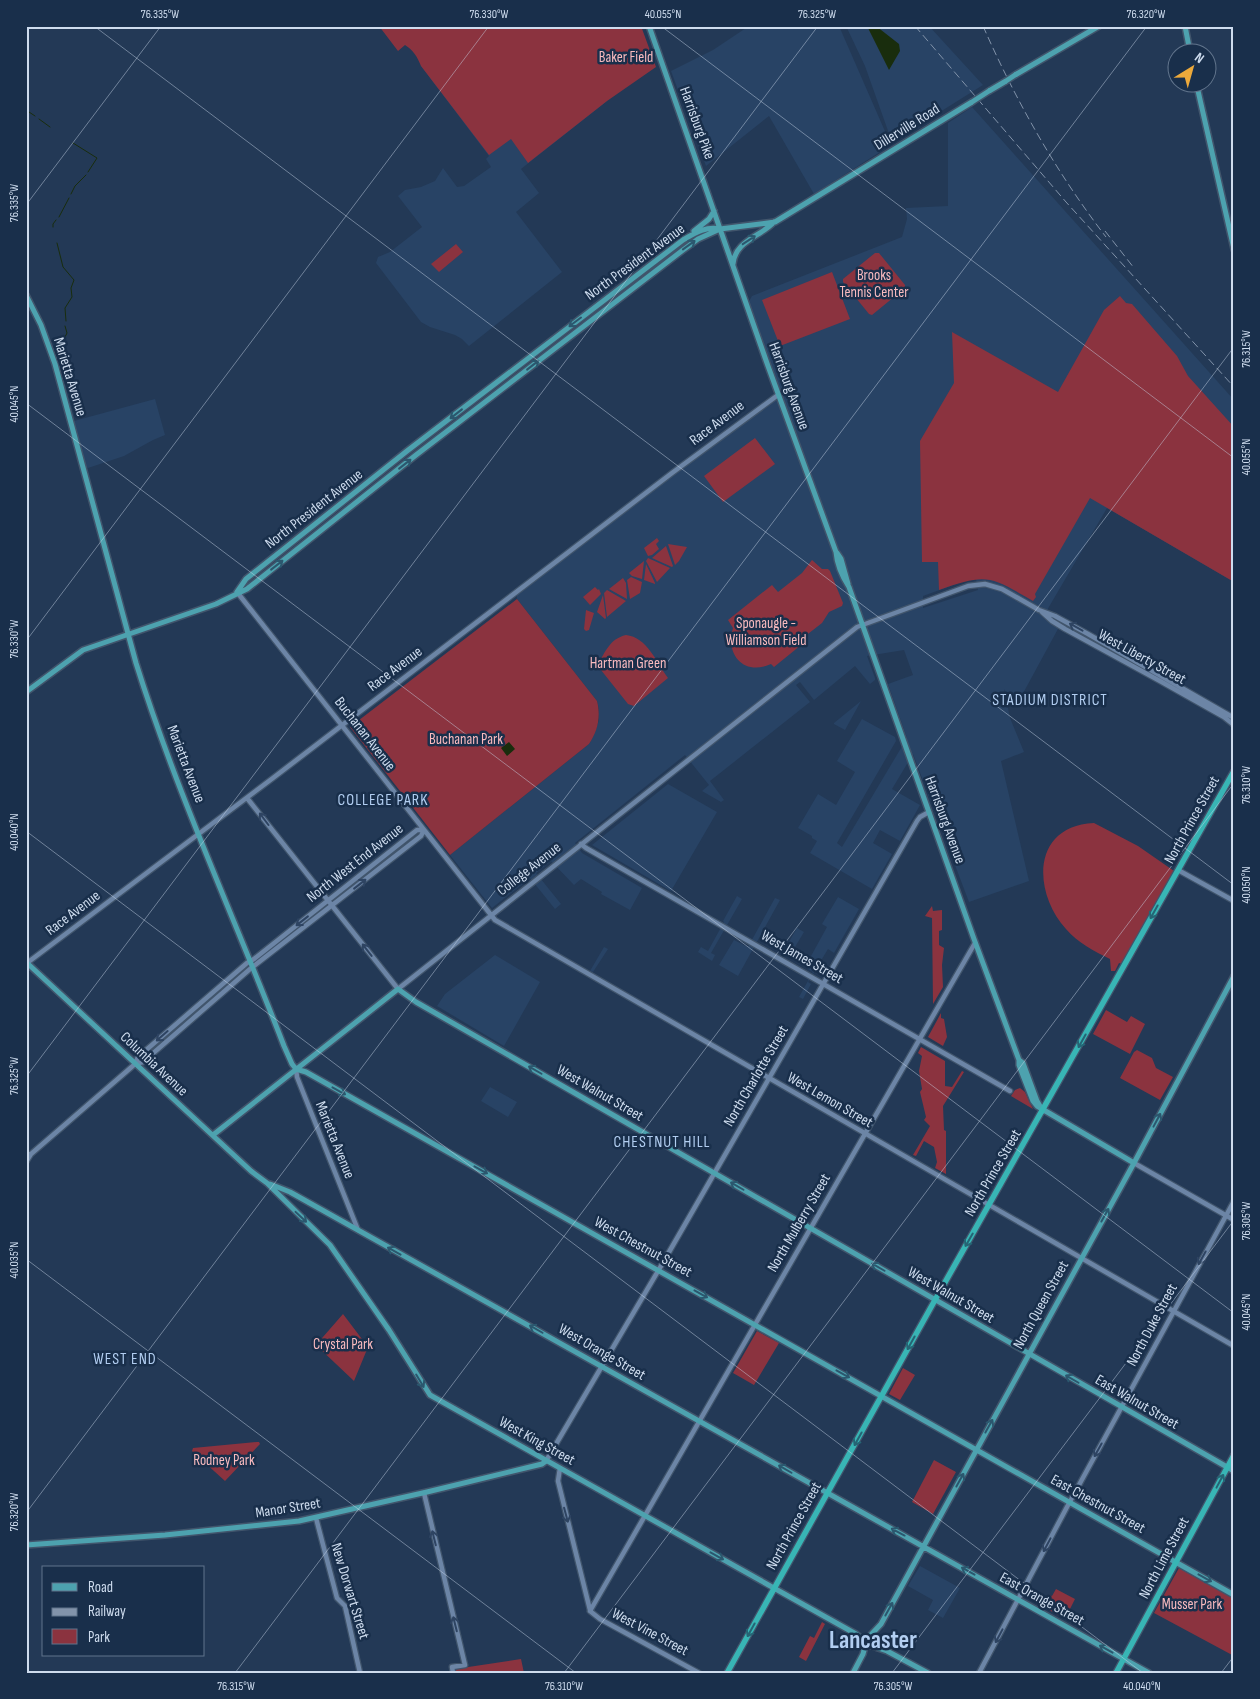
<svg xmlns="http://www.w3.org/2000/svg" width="1260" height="1699" font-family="'Sofia Sans Condensed',sans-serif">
<rect width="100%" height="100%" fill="#233956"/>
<path fill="#284365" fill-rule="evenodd" d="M749,26H839L891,145L814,194L769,116L706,166L671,71L713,50Z
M846,26H929L983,85L892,142L865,66Z
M421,66L607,101L521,169L539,193L516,212L562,272L469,346L462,339L455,335L430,327L421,322L376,263L378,257L390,252L422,227L398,196L405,190L421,187L435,181L443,168L457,187L464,186L491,167L486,159L489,156Z
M972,107L1234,400V582L1107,508L1043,617L1059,627L1015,708L1004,689L1010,718L1024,752L1001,761L1029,881L969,902L913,754L892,789L920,805L900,841L880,830L873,843L892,854L872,889L810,853L817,841L812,838V836L798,828L818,794L836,805L855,772L837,761L862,719L895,737L896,741L837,843L842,847L907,738L888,684L913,675L904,650L867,656L875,678V680L870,684L855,666L814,700L800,682L796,685L810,702L710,781L724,800L721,802L702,791L709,785L685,755L575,843L582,853L642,888L630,910L601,894L602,892L581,879L574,885L551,861L536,873L561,904L555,909L530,878L492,908L450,855L589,744L594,735L599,720V709L597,701L517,599V592L778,395L747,305L752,296L902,237L907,219L906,208L948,206V123ZM976,579L978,590L923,608V596L967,580Z
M155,399L165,435L153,440L124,456L88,468L86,467L74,421Z
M861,701L845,730L834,724V723Z
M668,784L717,812L671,891L592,845Z
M737,896L742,899L711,953L715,955L712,961L698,952L701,947L708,951L724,922L723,921Z
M838,897L859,909L834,953L828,949L808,982L811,984L803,999L799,997L813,972L805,967L827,927L822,924Z
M775,898L780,900L738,976L719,965L734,940L748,947Z
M797,928L804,932L789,957L782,954Z
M604,947L608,949L593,972L590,971Z
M495,955L540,982L504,1046L437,1006L445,994Z
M490,1087L517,1102L508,1117L481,1101Z
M920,1566L960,1588L943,1618L928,1610L933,1600L908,1586Z"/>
<path fill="#8b333f" d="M379,26H641L656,67L607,101L528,163L511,139L489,155L421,66C417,56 413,50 405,45L398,51Z
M456,244L463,252L439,272L431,264Z
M875,253H879L905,285V288L872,315L869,314L843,282V279Z
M832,272L850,319L780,346L762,300Z
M1120,296L1126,303L1132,304L1177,356L1188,376L1234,427V582L1090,498L1035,594L1036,597L1033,601C990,576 987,573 939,590L938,562H922L920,441L954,383L952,332L1058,392L1104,310Z
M755,438L775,464L723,502L704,476Z
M657,538L659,541L656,544L659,549L652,555L648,556L644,548Z
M668,544L687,547L679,561L675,565Z
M666,546L673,566L672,567L652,558Z
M648,558L670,568L657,582L646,561Z
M812,560L822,569H828L830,571L843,603L842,606L829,612L822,623L804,637L806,641L774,667L771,664C744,676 725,655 733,628L728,620L772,585L778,592L802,573Z
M644,561L642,579L632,576L629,573Z
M646,564L655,583V584L644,580Z
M631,577L642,582L640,593L630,599L627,580Z
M623,578L626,583L627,599L609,589Z
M595,587L598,590L599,589L601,594L590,605L583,597Z
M607,590L626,601L607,617L604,593Z
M603,595L606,618L605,619L597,612Z
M517,599L597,701C601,716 598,731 589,744L450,855L350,727Z
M586,610L594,613L589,630L586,631L584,629Z
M626,635C647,637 657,663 668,678L634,706L628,704L597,665C606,652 609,639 626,635Z
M1094,823L1138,846L1174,871L1122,964L1119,963L1115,971H1111L1110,959C1094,951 1078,943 1066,929C1032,891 1032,826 1094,823Z
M932,906L933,911L942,910V930L939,931V945L944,948L942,965L943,987L933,1004L932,918L925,916Z
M1106,1010L1127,1022L1131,1016L1145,1024L1130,1054L1093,1034Z
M941,1013V1018L944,1019L947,1037L943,1046L928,1037Z
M921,1047L945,1061V1086L952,1087L962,1071L964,1072L943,1106L944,1130L946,1131V1174L935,1168L937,1162L934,1147L924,1141L916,1156L913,1155L930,1126L924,1120L926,1117L920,1092L922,1089L919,1071L922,1056L918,1053Z
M1137,1050L1152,1058L1156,1068L1173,1077L1160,1100L1120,1078L1134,1052Z
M1020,1088L1025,1092L1033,1109L1011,1096L1015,1090Z
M343,1314L368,1347L354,1381L316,1345Z
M757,1331L779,1343L754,1385L733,1373Z
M903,1368L915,1375L900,1400L889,1394Z
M257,1442H259L260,1444L225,1481L192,1451L193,1448Z
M934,1460L956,1472L933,1514L912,1502Z
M1179,1568L1234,1599V1656L1154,1613Z
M1056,1589L1075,1599L1065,1619L1042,1606L1046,1603V1600L1049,1595L1052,1596Z
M822,1622L825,1624L806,1661L799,1657L810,1636L814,1638Z
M521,1659L524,1673H456L455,1669Z"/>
<path fill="#192d0d" d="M867,26H876L899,44L900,51L889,70Z
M509,742L515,749L507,756L501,748Z"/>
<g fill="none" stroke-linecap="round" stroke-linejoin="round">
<path stroke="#192d0d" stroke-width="1" d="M26,110L35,116
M39,119L50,127
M73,143L97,158L88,172
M71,194L75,186L86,175
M59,217L69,198
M53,227V224L56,220
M57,243L63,267L74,280L71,288L72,297L65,308L66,321
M59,353L64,348L63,341L67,333L65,326"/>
<defs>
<path id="secondary" d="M237,592L495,920L1234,1346
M1042,612L1052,621L1065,629L1160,681L1224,717L1234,725
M247,798L398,989L857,627L968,586L985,584L1002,589L1039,610L1055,616L1088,634L1234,718
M581,844L586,848L1010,1091
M1178,870L1234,901
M27,963L273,778L672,473L778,395
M135,1064L143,1062L250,969L421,836L424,830
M296,1069L297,1077L358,1230
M26,1155L31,1154L127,1071L135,1064L138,1057L247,963L254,959L417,830H424
M26,1162L31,1154
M1134,1163L1234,1220
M546,1461L661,1266L917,821L920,817L929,812
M560,1468L558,1481L590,1610
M424,1493L465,1665L452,1667L453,1673
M316,1518L337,1598L345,1606L360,1673
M590,1611L975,943
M590,1611L600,1619L699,1673
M979,1673L1067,1507L1234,1201"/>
<path id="primary" d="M649,26L768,366L836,552C837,565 842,576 849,587L974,939L1019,1060L1023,1063L1037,1101L1043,1111
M1185,26L1190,52
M1015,75L1099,26
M1196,82L1234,249
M989,91L1006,81
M694,231L709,219L714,211
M733,264C735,241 760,237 774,222
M26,295L41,325L55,364L136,663C177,794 235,919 284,1046L292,1064L296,1069
M837,553L841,559L848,584
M237,592L246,579L407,451L683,240C695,233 706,226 720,229L775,222L972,102
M26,692L83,650L216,604L247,589L416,455L683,250L698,239L720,229
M26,962L251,1171L267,1183L330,1245L389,1330L430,1395L856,1634L869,1645L887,1651L928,1673
M1019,1060V1065L1033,1101L1037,1106L1134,1163
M296,1069L306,1072L1234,1595
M213,1135L398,989L416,1002L1234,1471
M270,1184L290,1192L1149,1673
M26,1545L165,1535L299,1521L427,1492L542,1464L546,1461
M853,1673L863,1654L867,1639L881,1624L1134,1163L1234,976"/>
<path id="highway" d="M727,1673L935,1300L1234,771
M1116,1673L1234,1455"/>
</defs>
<use href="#secondary" stroke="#41556c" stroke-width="7"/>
<use href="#primary" stroke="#41556c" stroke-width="8"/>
<use href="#highway" stroke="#41556c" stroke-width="8"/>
<use href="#secondary" stroke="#6c85a6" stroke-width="4.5"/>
<use href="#primary" stroke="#4da2af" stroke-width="5"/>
<use href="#highway" stroke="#38b5b5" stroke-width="5.5"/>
<path stroke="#8293aa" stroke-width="1" stroke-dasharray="8 4" stroke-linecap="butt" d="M915,26L1066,202L1234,387
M983,26C1016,101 1056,172 1106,237
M1105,231L1134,268"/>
<defs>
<path id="primary-bridge" d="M1006,81L1015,75
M972,102L989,91"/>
</defs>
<use href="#primary-bridge" stroke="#41556c" stroke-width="8" stroke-linecap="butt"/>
<use href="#primary-bridge" stroke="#4da2af" stroke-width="5"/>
</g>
<defs><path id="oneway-shaft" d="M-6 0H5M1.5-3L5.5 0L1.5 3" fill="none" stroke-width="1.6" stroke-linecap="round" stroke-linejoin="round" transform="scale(1.25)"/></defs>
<g stroke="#2b576e">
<use href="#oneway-shaft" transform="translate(749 240) rotate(-33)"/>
<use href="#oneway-shaft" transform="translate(689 245) rotate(-36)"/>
<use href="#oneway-shaft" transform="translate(575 322) rotate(143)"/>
<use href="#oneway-shaft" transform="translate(533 365) rotate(-38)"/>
<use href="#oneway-shaft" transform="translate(456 414) rotate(142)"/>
<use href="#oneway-shaft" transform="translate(405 464) rotate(-38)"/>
<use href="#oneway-shaft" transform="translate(277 565) rotate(-38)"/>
<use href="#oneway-shaft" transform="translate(535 1070) rotate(-150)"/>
<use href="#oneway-shaft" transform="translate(339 1091) rotate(29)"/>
<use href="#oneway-shaft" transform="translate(1157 1120) rotate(-62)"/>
<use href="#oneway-shaft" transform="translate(481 1170) rotate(29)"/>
<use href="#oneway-shaft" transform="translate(737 1186) rotate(-150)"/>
<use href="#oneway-shaft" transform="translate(1105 1215) rotate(-61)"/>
<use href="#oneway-shaft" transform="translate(301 1217) rotate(43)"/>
<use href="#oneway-shaft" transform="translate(394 1251) rotate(-151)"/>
<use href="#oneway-shaft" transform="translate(878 1267) rotate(-150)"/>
<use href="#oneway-shaft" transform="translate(701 1294) rotate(29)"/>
<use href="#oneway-shaft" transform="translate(536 1329) rotate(-150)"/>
<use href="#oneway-shaft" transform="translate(843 1374) rotate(29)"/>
<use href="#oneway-shaft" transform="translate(1072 1379) rotate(-150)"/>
<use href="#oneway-shaft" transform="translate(420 1381) rotate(59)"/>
<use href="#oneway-shaft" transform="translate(989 1426) rotate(-61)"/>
<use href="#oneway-shaft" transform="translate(785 1469) rotate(-150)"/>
<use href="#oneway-shaft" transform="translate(960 1480) rotate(-61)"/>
<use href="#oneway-shaft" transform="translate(898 1532) rotate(-152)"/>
<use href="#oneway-shaft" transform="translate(717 1556) rotate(29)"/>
<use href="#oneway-shaft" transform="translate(968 1571) rotate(-151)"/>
<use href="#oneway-shaft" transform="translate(1205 1578) rotate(29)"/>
<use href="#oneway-shaft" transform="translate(889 1609) rotate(-61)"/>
<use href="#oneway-shaft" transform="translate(1106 1649) rotate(-151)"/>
</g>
<g stroke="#2e4462">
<use href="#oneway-shaft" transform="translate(1076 627) rotate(-151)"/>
<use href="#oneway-shaft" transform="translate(264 819) rotate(-127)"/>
<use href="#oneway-shaft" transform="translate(360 884) rotate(-38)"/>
<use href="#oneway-shaft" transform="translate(302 921) rotate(142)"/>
<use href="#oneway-shaft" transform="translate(367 950) rotate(-128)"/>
<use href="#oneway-shaft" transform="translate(162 1036) rotate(139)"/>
<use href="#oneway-shaft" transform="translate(1202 1258) rotate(119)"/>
<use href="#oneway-shaft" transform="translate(1098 1450) rotate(119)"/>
<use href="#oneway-shaft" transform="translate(566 1515) rotate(75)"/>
<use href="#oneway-shaft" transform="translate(434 1538) rotate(-104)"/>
<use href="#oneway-shaft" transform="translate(1047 1545) rotate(118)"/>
<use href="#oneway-shaft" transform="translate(455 1624) rotate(-104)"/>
<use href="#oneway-shaft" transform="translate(999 1636) rotate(118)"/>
</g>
<g stroke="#256575">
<use href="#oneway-shaft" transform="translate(1154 912) rotate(119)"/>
<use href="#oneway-shaft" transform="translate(1082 1041) rotate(119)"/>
<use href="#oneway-shaft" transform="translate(969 1240) rotate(120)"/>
<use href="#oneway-shaft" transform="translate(911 1343) rotate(119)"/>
<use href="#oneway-shaft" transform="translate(858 1439) rotate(119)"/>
<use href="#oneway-shaft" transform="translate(1220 1481) rotate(-62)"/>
<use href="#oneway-shaft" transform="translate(751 1630) rotate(119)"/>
</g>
<path fill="none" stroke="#cedcee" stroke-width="1" stroke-opacity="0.45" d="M94,26L1234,885M661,26L1234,458M1229,26L1234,30M26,205L161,26M26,403L1234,1313M26,641L489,26M26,831L1143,1673M26,1077L818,26M26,1259L576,1673M26,1513L1147,26M235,1673L1234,347M564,1673L1234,783M892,1673L1234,1220M1221,1673L1234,1656"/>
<g text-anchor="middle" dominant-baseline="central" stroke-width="5" stroke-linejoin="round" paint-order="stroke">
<g font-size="15" fill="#fabbbf" stroke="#192f4b">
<text x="626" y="57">Baker Field</text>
<text x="874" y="275">Brooks<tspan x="874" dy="17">Tennis Center</tspan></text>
<text x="766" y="623">Sponaugle -<tspan x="766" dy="17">Williamson Field</tspan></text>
<text x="628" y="663">Hartman Green</text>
<text x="466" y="739">Buchanan Park</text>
<text x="343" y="1344">Crystal Park</text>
<text x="224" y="1460">Rodney Park</text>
<text x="1192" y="1604">Musser Park</text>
</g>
<g font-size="15" fill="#cedcee" stroke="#192f4b">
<text transform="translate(697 123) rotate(70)">Harrisburg Pike</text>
<text transform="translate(907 127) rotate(-32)">Dillerville Road</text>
<text transform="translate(635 262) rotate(-36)">North President Avenue</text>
<text transform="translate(70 377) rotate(73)">Marietta Avenue</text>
<text transform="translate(789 386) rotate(70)">Harrisburg Avenue</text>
<text transform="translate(717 423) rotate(-37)">Race Avenue</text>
<text transform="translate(314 509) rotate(-38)">North President Avenue</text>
<text transform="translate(1142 657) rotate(29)">West Liberty Street</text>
<text transform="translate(395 669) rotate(-37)">Race Avenue</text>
<text transform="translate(365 734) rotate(52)">Buchanan Avenue</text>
<text transform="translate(186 764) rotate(69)">Marietta Avenue</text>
<text transform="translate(945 820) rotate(70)">Harrisburg Avenue</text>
<text transform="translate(1192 820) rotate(-61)">North Prince Street</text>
<text transform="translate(355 863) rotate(-38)">North West End Avenue</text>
<text transform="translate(529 869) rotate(-38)">College Avenue</text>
<text transform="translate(73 913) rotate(-37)">Race Avenue</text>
<text transform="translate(802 957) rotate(30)">West James Street</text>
<text transform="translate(154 1064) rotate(43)">Columbia Avenue</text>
<text transform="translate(756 1076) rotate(-60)">North Charlotte Street</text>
<text transform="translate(600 1093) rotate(30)">West Walnut Street</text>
<text transform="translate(830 1100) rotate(30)">West Lemon Street</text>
<text transform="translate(335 1140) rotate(68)">Marietta Avenue</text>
<text transform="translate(993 1173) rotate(-60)">North Prince Street</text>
<text transform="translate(799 1223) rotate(-60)">North Mulberry Street</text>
<text transform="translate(643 1247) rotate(29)">West Chestnut Street</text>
<text transform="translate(951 1295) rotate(30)">West Walnut Street</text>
<text transform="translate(1041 1305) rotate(-61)">North Queen Street</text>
<text transform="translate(1152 1325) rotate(-62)">North Duke Street</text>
<text transform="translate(602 1352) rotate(30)">West Orange Street</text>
<text transform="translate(1137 1402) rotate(30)">East Walnut Street</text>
<text transform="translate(537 1441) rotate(29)">West King Street</text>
<text transform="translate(1098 1504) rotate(29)">East Chestnut Street</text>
<text transform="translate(288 1508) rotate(-9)">Manor Street</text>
<text transform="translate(794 1526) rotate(-61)">North Prince Street</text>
<text transform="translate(1164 1558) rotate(-62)">North Lime Street</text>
<text transform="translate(350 1591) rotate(73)">New Dorwart Street</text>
<text transform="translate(1042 1599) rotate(29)">East Orange Street</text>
<text transform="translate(650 1632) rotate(28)">West Vine Street</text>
</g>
<g font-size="16" letter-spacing="1" fill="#b2cef1" stroke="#192f4b">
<text x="1050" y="700">STADIUM DISTRICT</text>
<text x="383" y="800">COLLEGE PARK</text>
<text x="662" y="1142">CHESTNUT HILL</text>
<text x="125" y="1359">WEST END</text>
</g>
<g font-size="25" font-weight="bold" fill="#b2cef1" stroke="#192f4b">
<text x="873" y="1640">Lancaster</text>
</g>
</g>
<rect width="1260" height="1699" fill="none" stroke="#192f4b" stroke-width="55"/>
<rect x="42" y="1566" width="162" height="90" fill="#192f4b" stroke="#61748c"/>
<rect x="52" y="1583" width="25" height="8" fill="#4da2af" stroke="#61748c"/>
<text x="88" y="1592" font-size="15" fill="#cedcee">Road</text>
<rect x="52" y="1608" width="25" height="8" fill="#8293aa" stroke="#61748c"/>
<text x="88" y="1616" font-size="15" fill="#cedcee">Railway</text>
<rect x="52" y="1629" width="25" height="15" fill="#8b333f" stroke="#61748c"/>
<text x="88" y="1642" font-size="15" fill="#cedcee">Park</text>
<g transform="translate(1192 68) rotate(37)"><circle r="24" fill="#192f4b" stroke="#61748c"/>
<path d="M0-4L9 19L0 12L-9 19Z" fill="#eca93b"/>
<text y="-8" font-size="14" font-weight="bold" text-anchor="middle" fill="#cedcee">N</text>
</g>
<rect x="28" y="28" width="1204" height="1644" fill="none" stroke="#cedcee" stroke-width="2"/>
<g font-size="12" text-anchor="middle" fill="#cedcee">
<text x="160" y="18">76.335°W</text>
<text x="489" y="18">76.330°W</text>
<text x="663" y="18">40.055°N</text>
<text x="817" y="18">76.325°W</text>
<text x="1146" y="18">76.320°W</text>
<text transform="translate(14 203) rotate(-90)" y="4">76.335°W</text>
<text transform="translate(1246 349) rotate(-90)" y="4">76.315°W</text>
<text transform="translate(14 404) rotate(-90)" y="4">40.045°N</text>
<text transform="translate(1246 457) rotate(-90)" y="4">40.055°N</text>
<text transform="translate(14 639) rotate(-90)" y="4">76.330°W</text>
<text transform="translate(1246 785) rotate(-90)" y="4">76.310°W</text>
<text transform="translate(14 832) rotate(-90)" y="4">40.040°N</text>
<text transform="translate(1246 885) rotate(-90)" y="4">40.050°N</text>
<text transform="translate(14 1076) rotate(-90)" y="4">76.325°W</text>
<text transform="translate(1246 1221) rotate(-90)" y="4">76.305°W</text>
<text transform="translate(14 1260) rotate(-90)" y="4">40.035°N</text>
<text transform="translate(1246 1312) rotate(-90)" y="4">40.045°N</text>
<text transform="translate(14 1512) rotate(-90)" y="4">76.320°W</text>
<text x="236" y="1690">76.315°W</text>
<text x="564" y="1690">76.310°W</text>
<text x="893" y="1690">76.305°W</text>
<text x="1142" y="1690">40.040°N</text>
</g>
</svg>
